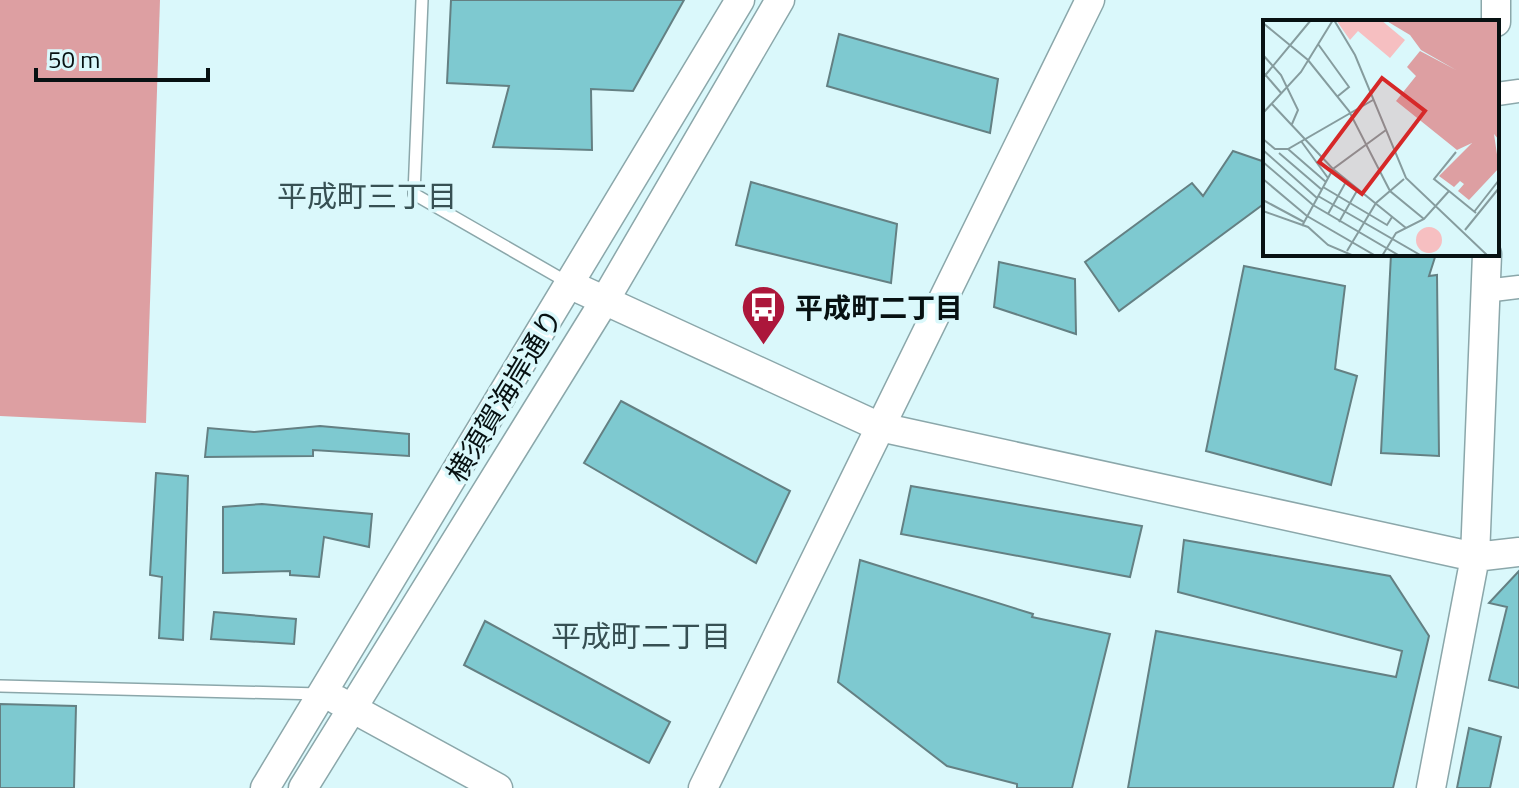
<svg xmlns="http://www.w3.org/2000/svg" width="1519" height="788" font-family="'Titillium Web','Noto Sans JP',sans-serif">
<rect width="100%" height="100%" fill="#daf8fb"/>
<path fill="#dd9fa2" d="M0,0H160L146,423L0,416Z"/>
<path fill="#7ec9d0" stroke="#648083" stroke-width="2" d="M451,0H684L633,91L591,89L592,150L493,147L509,86L447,83Z
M839,34L998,79L990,133L827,86Z
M1233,151L1265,162V203L1119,311L1085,262L1192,183L1203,196Z
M751,182L897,224L891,283L736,245Z
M1391,254H1436L1429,276L1437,275L1439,456L1381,453Z
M999,262L1075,279L1076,334L994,307Z
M1244,266L1345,286L1335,369L1357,376L1331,485L1206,451Z
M621,401L790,491L756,563L584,463Z
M320,426L409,434V456L313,450V456L205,457L208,428L254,432Z
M156,473L188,476L183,640L159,638L162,577L150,575Z
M911,486L1142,526L1130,577L901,534Z
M262,504L372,514L369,547L324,537L319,577L290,575V571L223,573V507Z
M1184,540L1390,576L1429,636L1393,788H1128L1156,631L1396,677L1402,651L1178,592Z
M860,560L1033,614L1032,617L1110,634L1072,788H1017V784L947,766L838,682Z
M1519,571V688L1489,680L1507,607L1489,603Z
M214,612L296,619L294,644L211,639Z
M485,621L670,722L649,763L464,665Z
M0,704L76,706L74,788H0Z
M1469,728L1501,737L1490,788H1457Z"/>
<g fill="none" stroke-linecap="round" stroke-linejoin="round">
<defs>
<path id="service" d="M422,0L414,194L567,282
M0,686L319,694"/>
<path id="minor" d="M1497,94L1519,91
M1485,291L1519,287"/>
<path id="tertiary" d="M1496,22V0
M571,285L880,427L1475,557L1519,552
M337,700L498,788
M265,788L740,0
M303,788L605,300L780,0
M703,788L1090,0
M1431,788L1475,557L1487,254"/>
</defs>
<use href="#service" stroke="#8ba7aa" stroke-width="14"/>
<use href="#minor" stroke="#8ba7aa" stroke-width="25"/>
<use href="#tertiary" stroke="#8ba7aa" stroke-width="31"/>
<use href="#service" stroke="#fff" stroke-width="11"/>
<use href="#minor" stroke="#fff" stroke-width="22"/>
<use href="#tertiary" stroke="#fff" stroke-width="28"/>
</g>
<defs>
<symbol id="bus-pin" viewBox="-11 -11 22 30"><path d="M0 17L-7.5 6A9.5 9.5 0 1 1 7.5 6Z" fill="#ac173b" stroke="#daf8fb"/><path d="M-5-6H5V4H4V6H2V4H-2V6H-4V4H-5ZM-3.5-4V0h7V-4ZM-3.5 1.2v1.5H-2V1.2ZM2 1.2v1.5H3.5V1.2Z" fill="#fff"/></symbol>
</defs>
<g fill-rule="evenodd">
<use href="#bus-pin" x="738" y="282" width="51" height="69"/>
</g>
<g text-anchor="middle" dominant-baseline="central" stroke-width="7" stroke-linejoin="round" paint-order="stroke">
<g font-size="28" font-weight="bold" fill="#071112" stroke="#daf8fb" text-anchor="start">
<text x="795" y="307">平成町二丁目</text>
</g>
<g font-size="28" fill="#071112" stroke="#daf8fb">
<text transform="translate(504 395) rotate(-59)">横須賀海岸通り</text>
</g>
<g font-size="30" fill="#375053" stroke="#daf8fb">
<text x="367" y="196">平成町三丁目</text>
<text x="641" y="636">平成町二丁目</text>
</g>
</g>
<g transform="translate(1263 20)">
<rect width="236" height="236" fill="#daf8fb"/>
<path d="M73,0H118L142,20L127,38L95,11L87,20ZM153 220a13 13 0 1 1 26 0a13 13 0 1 1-26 0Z" fill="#f6bfc1"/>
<path d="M122,0H236V120L231,114L236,148L206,180L195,171L201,164L197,161L191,167L176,156L209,123L194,130L133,81L153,56L144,47L157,31L193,50L158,30L147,15Z" fill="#dd9fa2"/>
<path fill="none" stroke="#869c9e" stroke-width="2" d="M71,0L92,35L143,158L225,236M0,3L45,40L86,91L127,171L161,199M55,24L86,67L75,76M0,35L18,55L35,90L29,104M0,52L19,74M0,58L48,0M8,83L70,149L143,208M0,93L38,52L70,0M0,119L12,129H25L110,80M38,121L65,158M25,129L63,162M0,130L54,178M16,133L58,169M0,142L50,185L137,236M0,159L44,196L113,236M60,167L124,205L129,197M186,171L213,193M55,176L159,236M0,180L41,202M0,191L45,207L65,225L91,236M211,192L236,160M65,194L84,160M76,202L95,169M39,206L70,149L123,110M202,210L236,168M84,231L113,183L141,159M119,236L133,213L161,199L186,171L171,159L193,132"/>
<path fill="#d62828" fill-opacity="0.15" stroke="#d62828" stroke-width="4" d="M119,58L162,91L99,174L56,142Z"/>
<rect width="236" height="236" fill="none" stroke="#071112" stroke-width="4"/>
</g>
<path d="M36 68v12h172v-12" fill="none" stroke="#071112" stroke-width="4"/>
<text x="48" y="68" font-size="24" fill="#071112" stroke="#daf8fb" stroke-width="6" paint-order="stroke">50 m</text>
</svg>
